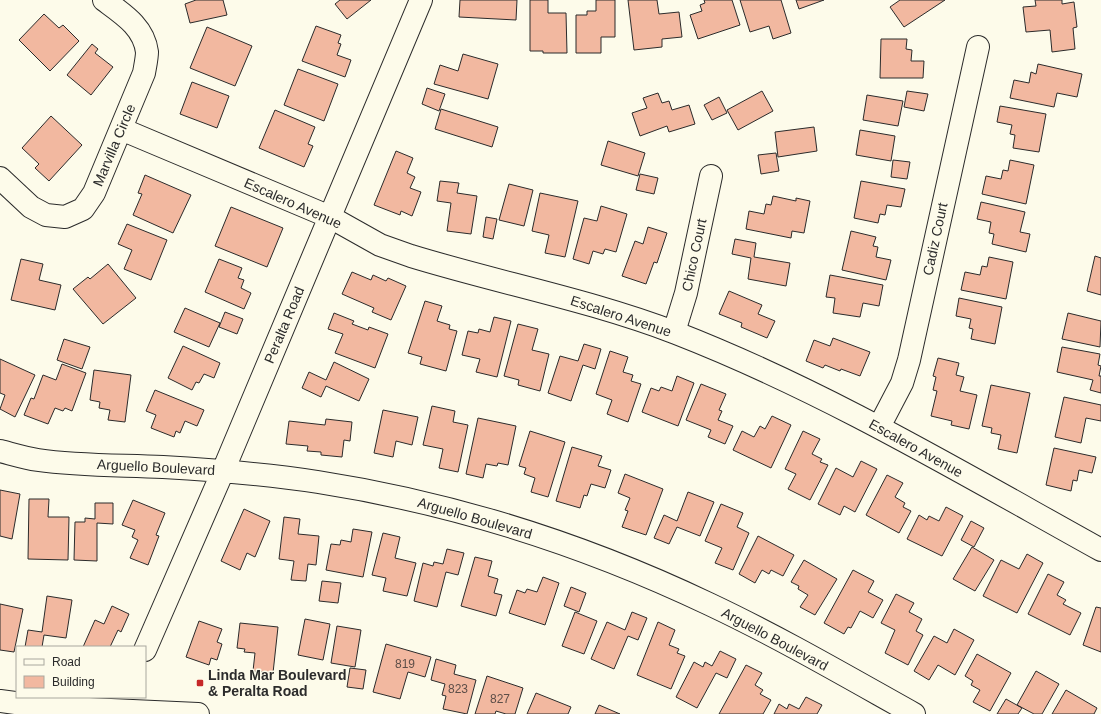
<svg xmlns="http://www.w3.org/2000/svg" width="1101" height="714" font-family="Helvetica,sans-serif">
<rect width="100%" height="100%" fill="#fdfbea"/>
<path fill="#f2b8a0" stroke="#2b2b2b" d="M196,0H223L227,15L190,23L185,4Z
M340,0H371L347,19L335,4Z
M460,0H517L516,20L459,17Z
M530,0H548V13H566L567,53H543V51H530Z
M596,0H615V37H601V53H576V15H587V11H596Z
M628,0H657L659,14L679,12L682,37L662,39V47L634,50Z
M704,0H732L740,25L698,39L690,15L702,11L700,5L705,3Z
M740,0H781L791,33L773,39L769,26L750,32Z
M796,0H824L799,9Z
M900,0H945L904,27L890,7Z
M1035,0H1062V4L1074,2L1077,27L1073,28L1075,49L1052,52L1050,30L1026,32L1023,7L1036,6Z
M44,14L59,28L63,25L79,41L50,71L19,40Z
M316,26L341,35L338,43L341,44L337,55L351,60L345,77L302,61Z
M207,27L252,46L235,86L190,68Z
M881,39H907L906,49L912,50L911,61H924L923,78H880Z
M92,44L98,49L95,53L113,67L91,95L67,75Z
M463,54L498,64L488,99L434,84L440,65L458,71Z
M1038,64L1082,74L1077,97L1057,93L1054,107L1010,98L1014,80L1029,83L1031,72L1036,74Z
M298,69L338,84L324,121L284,105Z
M192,82L229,96L217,128L180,114Z
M427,88L445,94L439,111L422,104Z
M762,91L773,111L738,130L727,110Z
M907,91L928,94L924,111L904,107Z
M658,93L662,103L669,101L672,110L689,105L695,124L669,132L667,126L640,136L632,113L647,108L643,98Z
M867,95L903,101L898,126L863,120Z
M719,97L727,113L712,120L704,105Z
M1000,106L1046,114L1039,152L1013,148L1015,135L1010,134L1012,125L997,122Z
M441,109L498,127L492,147L435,129Z
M275,110L315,127L308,144L313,146L304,167L259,148Z
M51,116L82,145L49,181L35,168L39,164L22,148Z
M814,127L817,151L778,157L775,132Z
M860,130L895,136L891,161L856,155Z
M608,141L645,153L638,176L601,165Z
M396,151L413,158L407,173L415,177L410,188L421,192L412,216L401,211L400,215L374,205Z
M776,153L779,171L761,174L758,155Z
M893,160L910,162L907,179L891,177Z
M1010,160L1034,165L1026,204L982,194L986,176L1001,179L1003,170L1008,171Z
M640,174L658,178L654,194L636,190Z
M145,175L191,195L173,233L133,215L142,194L138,193Z
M440,181L459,183L457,193L477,196L471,234L447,231L451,203L437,201Z
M861,181L905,189L901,207L887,205L885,215L880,214L878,223L854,218Z
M509,184L533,190L524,226L499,220Z
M540,193L578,201L565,257L545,253L549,235L532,231Z
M773,196L796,201V198L810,201L804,233L792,231L791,238L746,229L749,211L764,214L766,204L771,205Z
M981,202L1025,212L1020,232L1030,234L1026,252L992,244L994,234L989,233L991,222L977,219Z
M601,206L627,214L616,252L605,249L603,254L593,251L589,264L573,259L584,218L597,221Z
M231,207L283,228L267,267L215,246Z
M486,217L497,219L493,239L483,237Z
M127,224L167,240L151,280L124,269L132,250L118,244Z
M648,227L667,233L657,263L654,262L646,284L622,276L635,241L643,244Z
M851,231L876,237L873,246L878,247L876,257L891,260L886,280L842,270Z
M735,239L756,243L754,257L790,263L786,286L748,279L751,258L732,254Z
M1095,256L1101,258V295L1087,291Z
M989,257L1013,262L1006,299L961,290L965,272L980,275L982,266L987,267Z
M21,259L43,264L39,280L61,285L55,310L11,300Z
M219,259L242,268L238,278L244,280L241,288L251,293L244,309L205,292Z
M108,264L136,298L103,324L73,289L88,277L90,279Z
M352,272L371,280L373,275L386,281L388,278L406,286L391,320L372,312L374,308L342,294Z
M830,275L883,285L879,306L863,303L860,317L833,313L835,298L826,297Z
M729,291L762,305L758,314L775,321L767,338L741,327L742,323L719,314Z
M959,298L1002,307L995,344L971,339L973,329L969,328L971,319L956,316Z
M425,301L442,306L437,321L450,325L449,329L457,331L446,371L420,364L422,357L408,353Z
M185,308L220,323L209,347L174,332Z
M225,312L243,319L237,334L219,327Z
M334,313L354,321L352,324L368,330L369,327L388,334L375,368L335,353L343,334L328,329Z
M1068,313L1101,321L1100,347L1062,339Z
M494,317L511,321L497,377L476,372L480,359L462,355L468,331L478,333L479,329L490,332Z
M518,324L538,329L532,350L549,354L540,391L518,385L519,380L504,376Z
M833,338L870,352L860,376L841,369L840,371L825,365L823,368L806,361L814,340L830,346Z
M64,339L90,347L82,369L57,360Z
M584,344L601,349L595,369L583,365L571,401L548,393L560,356L578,361Z
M183,346L220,363L214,378L204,374L199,383L196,382L192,390L168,378Z
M1062,347L1100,354L1098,365L1101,366L1099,376H1101V393L1090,390L1093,380L1057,372Z
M610,351L628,357L623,372L633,375L631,381L641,384L628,422L607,414L612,400L596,394Z
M938,358L959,363L956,375L964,377L960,391L977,395L969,429L951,425L952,421L931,416L937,391L933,390L936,377L933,376Z
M0,359L35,375L15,417L0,409L5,395L0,393Z
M334,362L369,379L359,401L326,386L321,397L302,388L309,372L326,380Z
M62,364L86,373L72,411L65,408L63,411L55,408L48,424L24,415L31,398L34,399L43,375L56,380Z
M94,370L131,375L125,422L108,420L110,410L99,408L100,402L90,400Z
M677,376L694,383L678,426L642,412L651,388L659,391L661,387L672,391Z
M701,384L726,394L719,410L722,411L718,420L733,426L725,444L708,437L711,430L686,420Z
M991,385L1030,393L1017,453L998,449L1001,435L991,433L992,428L982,426Z
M155,390L204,410L197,426L185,421L180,433L176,431L174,437L151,428L156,415L146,411Z
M1064,397L1101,405V421L1086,418L1081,443L1055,437Z
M432,406L455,411L453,422L468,425L458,472L439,468L443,449L423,445Z
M383,410L418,417L412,445L396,441L393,457L374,453Z
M772,416L791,425L771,468L733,450L742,431L754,437L760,426L765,429Z
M478,418L516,426L508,465L498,463L497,466L486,464L483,478L466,474Z
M326,419L352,422L350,441L344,440L342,457L321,455V452L307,451L308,446L286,444L289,421L325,425Z
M530,431L565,442L548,497L531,492L535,478L524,474L526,468L519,466Z
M803,431L820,439L812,454L822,459L820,462L828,465L810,500L788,489L796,474L785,469Z
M572,447L602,456L598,466L611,470L605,488L591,484L587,496L584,495L580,508L556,501Z
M1054,448L1096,457L1092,473L1079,470L1077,481L1073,480L1071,491L1046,485Z
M861,461L877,469L855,512L844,506L840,515L818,504L836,468L853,477Z
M625,474L663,489L646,535L622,527L628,511L625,510L630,498L618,493Z
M887,475L903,483L895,497L905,503L903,507L911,511L899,533L866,515Z
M0,490L20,494L12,539L0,536Z
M688,492L714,502L700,536L677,527L669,544L654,538L664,515L677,521Z
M29,499H49L48,517H69L68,560L28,559Z
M133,500L165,513L156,535L159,536L148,565L130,558L138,540L132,537L135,530L122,525Z
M95,503H113V524L97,523V561L74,560L75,522H85V518L95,519Z
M721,504L743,513L737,527L749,533L733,570L715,563L722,548L705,541Z
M946,507L963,516L942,556L907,539L919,515L927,520L929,516L939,521Z
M244,509L270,521L255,557L247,553L240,570L221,561Z
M284,517L300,519L298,534L319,536L316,565L308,564L306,581L291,580L294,561L279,559Z
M971,521L984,528L974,547L961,540Z
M353,529L372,532L363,577L326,570L331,544L340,545L341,540L351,542Z
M383,533L400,537L395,558L416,563L407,596L383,591L386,578L372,575Z
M758,536L794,555L783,576L771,570L769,574L762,570L755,583L739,574Z
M972,547L994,560L975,591L953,579Z
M447,549L464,553L458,575L446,572L437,607L414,601L423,563L433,566L434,562L443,564Z
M1027,554L1043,563L1017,613L983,596L1001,560L1019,569Z
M475,557L492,561L488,576L498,579L494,593L502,595L496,616L461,606Z
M804,560L837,579L815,615L800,607L808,595L798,589L799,586L791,582Z
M853,570L874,581L868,592L883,600L873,618L860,611L851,628L848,627L844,634L824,623Z
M1048,574L1064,582L1057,595L1066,600L1063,604L1081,613L1070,635L1028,614Z
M543,577L559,583L545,625L509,613L517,590L525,593L527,589L537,592Z
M322,581L341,583L338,603L319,601Z
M571,587L586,593L579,612L564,606Z
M896,594L914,603L909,612L922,619L916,631L923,635L908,665L885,653L895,630L881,623Z
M47,596L72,600L66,638L44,635L42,647H25L28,630L42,632Z
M0,604L23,609L14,652L0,650Z
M112,606L129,614L121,632L118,630L110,647H83L95,620L104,624Z
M1096,607L1101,608V652L1083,645Z
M575,612L597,621L584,654L562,646Z
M632,612L647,618L638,640L628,636L614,669L591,659L607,622L625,630Z
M305,619L330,624L323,660L298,655Z
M199,621L222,629L217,642L222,644L217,660L211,658L209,665L186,657Z
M658,622L675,630L669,645L679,649L677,653L685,656L671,689L637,675Z
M240,623L278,627L273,673L253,671L255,653L244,652L245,649L237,648Z
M337,626L361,630L355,667L331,663Z
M954,629L974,640L955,675L938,665L929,680L914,671L934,636L947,643Z
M386,644L431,657L425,677L408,672L400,699L373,692Z
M720,651L736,659L727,678L716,673L697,708L676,697L694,662L703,667L705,662L712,666Z
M977,654L1011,673L990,711L973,702L980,690L971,685L973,681L965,676Z
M436,659L456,665L454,674L476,680L467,714L443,709L446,696L442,695L445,684L431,680Z
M746,665L762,673L755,685L763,690L760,694L771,700L763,714H719Z
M350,668L366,670L363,689L347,687Z
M1036,671L1059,684L1042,714H1034L1017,705Z
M487,676L523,688L515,714H506L496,711L495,714H475Z
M1066,690L1097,708L1094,714H1052Z
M536,693L571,707L568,714H527Z
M806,697L822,705L817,714H774L779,704L787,709L789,704L799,709Z
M1006,699L1022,708L1018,714H997Z
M599,705L620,714H595Z"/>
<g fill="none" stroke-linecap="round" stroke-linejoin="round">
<defs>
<path id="minor" d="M121,129L330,217L380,245L411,256C499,283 590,300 676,333C825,391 962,473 1101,550
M0,178L31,207L46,215L65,217L83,209L94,193L144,73C145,67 147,58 147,52C144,27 123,14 104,0
M674,332L686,293L711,176
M879,427L902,383L909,360L978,47
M0,451C12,454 25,458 38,460C79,466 122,465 163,467C215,470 266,474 318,482C453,503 585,545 709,604C779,637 846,676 914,714
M145,650L223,471L421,0
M0,701L45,707L198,714"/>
</defs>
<use href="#minor" stroke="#2b2b2b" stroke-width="24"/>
<use href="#minor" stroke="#fdfbea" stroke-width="22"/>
</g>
<rect fill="#c62828" stroke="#fdfbea" stroke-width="1.5" x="196" y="679" width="8" height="8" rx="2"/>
<g text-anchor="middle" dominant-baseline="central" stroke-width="3" stroke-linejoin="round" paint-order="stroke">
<g font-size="12" fill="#5d4e48">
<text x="405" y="664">819</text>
<text x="458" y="689">823</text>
<text x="500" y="699">827</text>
</g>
<g font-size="14" fill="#2b2b2b" stroke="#fdfbea">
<text transform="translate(114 145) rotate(-67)">Marvilla Circle</text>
<text transform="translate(293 203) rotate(24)">Escalero Avenue</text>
<text transform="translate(935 239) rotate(-78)">Cadiz Court</text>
<text transform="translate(694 255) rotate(-78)">Chico Court</text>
<text transform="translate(621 316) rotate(18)">Escalero Avenue</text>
<text transform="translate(284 325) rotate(-67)">Peralta Road</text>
<text transform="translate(916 448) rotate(29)">Escalero Avenue</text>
<text transform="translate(156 467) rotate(3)">Arguello Boulevard</text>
<text transform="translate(475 518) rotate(16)">Arguello Boulevard</text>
<text transform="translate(775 639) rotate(28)">Arguello Boulevard</text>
</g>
<g font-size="14" font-weight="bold" fill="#2b2b2b" stroke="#fdfbea" text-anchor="start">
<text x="208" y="675">Linda Mar Boulevard<tspan x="208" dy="16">&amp; Peralta Road</tspan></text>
</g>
</g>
<rect x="16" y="646" width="130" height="52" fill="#fdfbea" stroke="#a9a89e"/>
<rect x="24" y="659" width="20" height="6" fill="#fdfbea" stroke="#a9a89e"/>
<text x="52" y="666" font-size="12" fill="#2b2b2b">Road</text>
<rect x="24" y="676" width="20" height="12" fill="#f2b8a0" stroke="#a9a89e"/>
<text x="52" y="686" font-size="12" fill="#2b2b2b">Building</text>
</svg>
